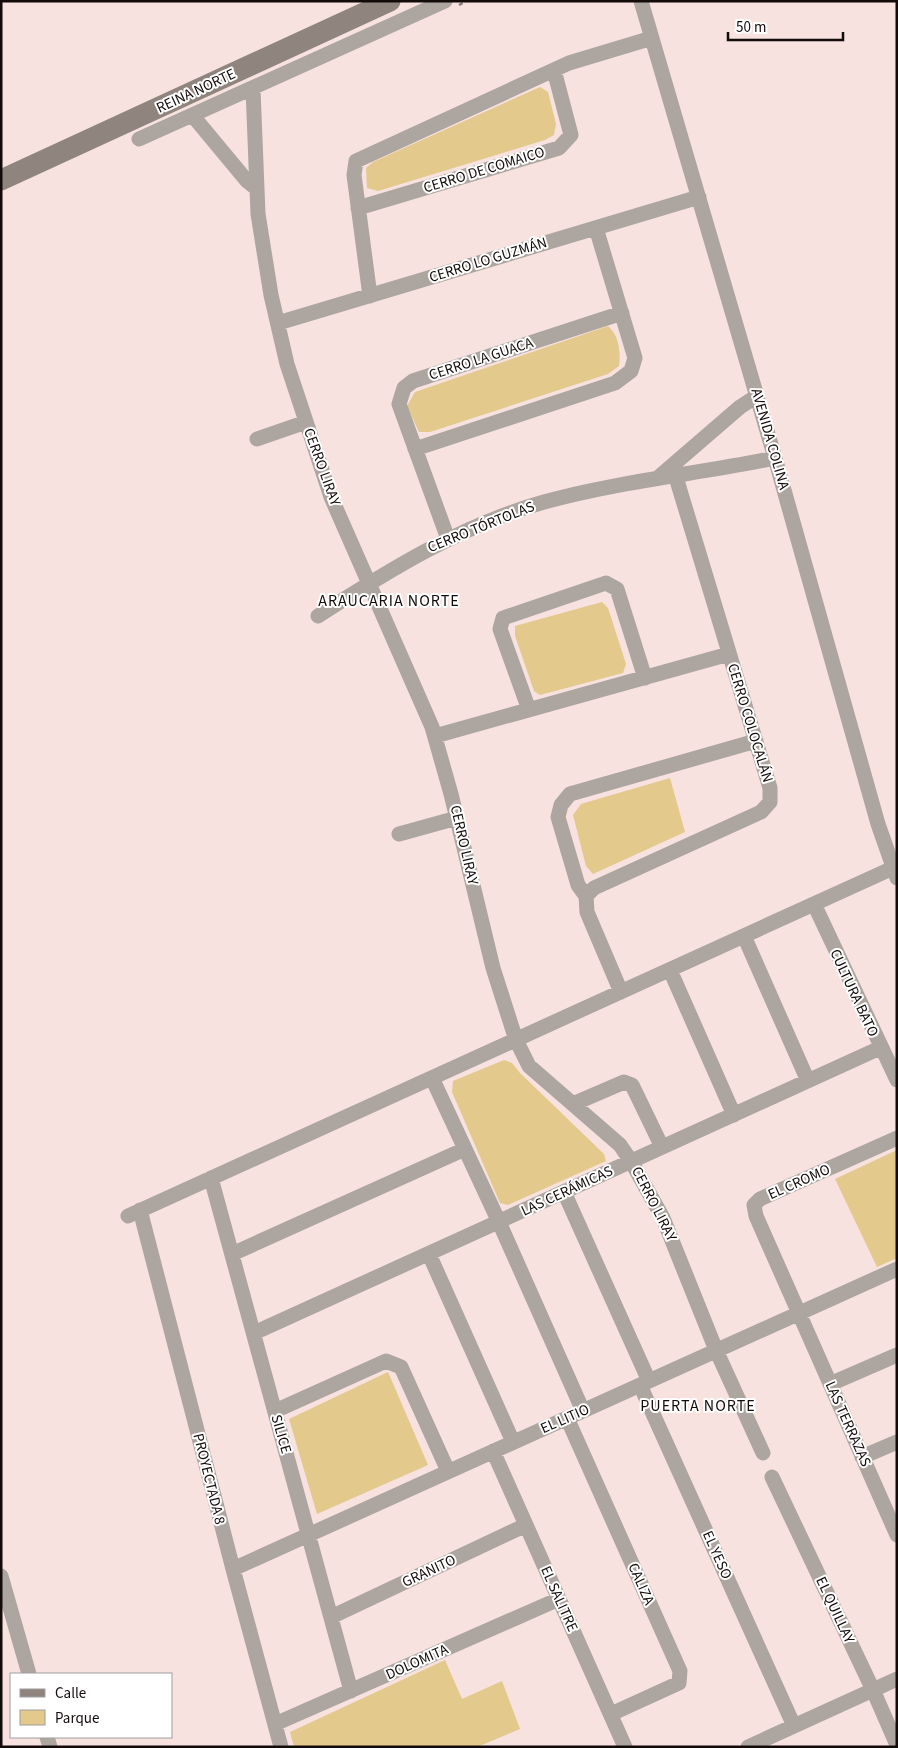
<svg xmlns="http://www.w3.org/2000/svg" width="898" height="1748" font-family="'Source Sans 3',sans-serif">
<rect width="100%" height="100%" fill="#f7e2df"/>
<path fill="#e3c98b" d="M540,87L548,92L556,124L554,135L545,140L378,191L367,188L366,168L373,162Z
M608,326C619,335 621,353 619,366L608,374L430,432H419L407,406L415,392Z
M602,602L608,608L626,664L623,673L540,695L534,691L515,636V626Z
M670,778L685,832L593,874L586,866L573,815L581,804Z
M504,1060L512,1063L520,1073L604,1154L606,1161L508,1205L500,1203L452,1092L453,1081Z
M897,1150V1258L877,1267L835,1179Z
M388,1372L428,1465L317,1514L289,1419Z
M445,1660L462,1699L502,1681L520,1729L477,1747H294L290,1732Z"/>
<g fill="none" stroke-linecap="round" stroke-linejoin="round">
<path stroke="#897b79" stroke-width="2.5" stroke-dasharray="4 4" stroke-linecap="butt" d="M459,5L467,1"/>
<path stroke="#aca5a0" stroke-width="15" d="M641,1L775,458L878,824L897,878
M253,89L258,214L271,295L287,364L331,497L432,727L451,794L493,968L516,1040L529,1066L620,1145L631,1161L663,1218L716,1350L763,1453
M193,116L247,181L257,189
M139,139L445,1
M358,208L559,148L571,135L554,70
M370,296L354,175L356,161L569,63L652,38
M278,323L699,197
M257,439L306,422
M415,449L615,383L631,371L635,358L596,228
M660,476L740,407L757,396
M448,539L399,404L404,388L413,381L622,313
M318,616C389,570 462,525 544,502C620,481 698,474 775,458
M529,710L500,629L503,618L606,583L617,589L645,678
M435,736L729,654
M399,834L457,818
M586,896L594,888L761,812L770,802V788L675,474
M814,904L897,1080
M744,936L808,1081
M670,970L734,1115
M621,992L587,912L586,896L578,885L558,817L561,805L570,794L756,741
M432,1078L499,1222L583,1411
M573,1104L624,1082L632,1085L662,1147
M897,1138L760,1199L754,1205L756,1216L897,1535
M211,1178L351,1691
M564,1192L649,1381
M140,1210L233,1569L281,1747
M128,1216L893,868
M232,1254L465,1149
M429,1254L513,1442
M254,1333L880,1048
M830,1384L897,1355
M640,1385L794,1726
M275,1411L386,1361L401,1367L448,1471
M567,1418L680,1671L679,1683L611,1714
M493,1451L625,1747
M862,1457L897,1442
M772,1477L873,1690L897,1745
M233,1569L897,1269
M1,1576L29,1674
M331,1617L526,1525
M275,1724L559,1599
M47,1737L50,1747
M748,1747L897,1679"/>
<path stroke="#8f857e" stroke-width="21" d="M1,180L390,1"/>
</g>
<g text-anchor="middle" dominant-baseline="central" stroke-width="4" stroke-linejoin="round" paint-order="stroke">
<g font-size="15" fill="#120b0a" stroke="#fff">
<text transform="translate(196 91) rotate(-25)">REINA NORTE</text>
<text transform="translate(484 170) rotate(-17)">CERRO DE COMAICO</text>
<text transform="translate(488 260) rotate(-17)">CERRO LO GUZMÁN</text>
<text transform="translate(481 359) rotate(-18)">CERRO LA GUACA</text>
<text transform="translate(770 439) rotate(74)">AVENIDA COLINA</text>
<text transform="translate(322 467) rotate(70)">CERRO LIRAY</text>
<text transform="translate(481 527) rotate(-22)">CERRO TÓRTOLAS</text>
<text transform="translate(750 723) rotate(73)">CERRO COLOCALÁN</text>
<text transform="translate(464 845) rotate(77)">CERRO LIRAY</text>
<text transform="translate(854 993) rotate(65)">CULTURA BATO</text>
<text transform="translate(799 1182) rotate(-24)">EL CROMO</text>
<text transform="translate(567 1191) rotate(-25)">LAS CERÁMICAS</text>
<text transform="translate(654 1204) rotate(63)">CERRO LIRAY</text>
<text transform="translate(565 1419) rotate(-24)">EL LITIO</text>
<text transform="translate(848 1424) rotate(66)">LAS TERRAZAS</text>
<text transform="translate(281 1434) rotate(74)">SILICE</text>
<text transform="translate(209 1479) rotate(76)">PROYECTADA 8</text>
<text transform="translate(717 1555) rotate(66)">EL YESO</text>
<text transform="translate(429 1571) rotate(-25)">GRANITO</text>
<text transform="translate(641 1584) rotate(66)">CALIZA</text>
<text transform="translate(559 1599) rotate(66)">EL SALITRE</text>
<text transform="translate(835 1610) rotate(65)">EL QUILLAY</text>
<text transform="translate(417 1662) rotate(-24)">DOLOMITA</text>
</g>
<g font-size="16" letter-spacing="1" fill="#120b0a" stroke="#fff">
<text x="389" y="601">ARAUCARIA NORTE</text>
<text x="698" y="1406">PUERTA NORTE</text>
</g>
</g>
<rect width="898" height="1748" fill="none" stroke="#120b0a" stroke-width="5"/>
<rect x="10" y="1673" width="162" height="65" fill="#ffffff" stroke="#a09d9d"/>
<rect x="20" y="1689" width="25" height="8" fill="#8f857e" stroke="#a09d9d"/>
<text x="55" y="1698" font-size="15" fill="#120b0a">Calle</text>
<rect x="20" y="1710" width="25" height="15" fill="#e3c98b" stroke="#a09d9d"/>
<text x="55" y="1723" font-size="15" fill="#120b0a">Parque</text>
<path d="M728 32v8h115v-8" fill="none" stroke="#120b0a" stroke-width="2.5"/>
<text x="736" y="32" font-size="15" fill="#120b0a" stroke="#ffffff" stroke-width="4" paint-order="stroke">50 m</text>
</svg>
